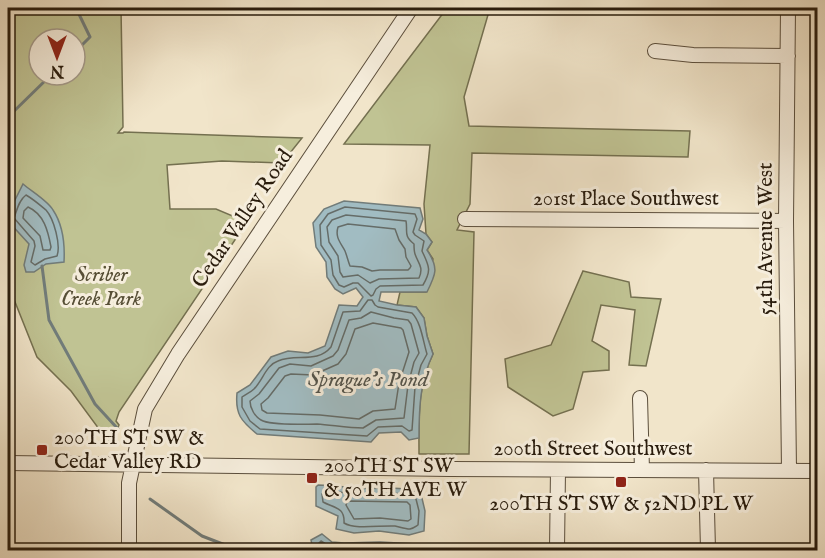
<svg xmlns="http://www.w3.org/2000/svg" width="825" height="558" font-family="'IM FELL English',serif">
<rect width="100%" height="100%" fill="#f1e5ca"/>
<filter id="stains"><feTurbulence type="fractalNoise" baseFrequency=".00333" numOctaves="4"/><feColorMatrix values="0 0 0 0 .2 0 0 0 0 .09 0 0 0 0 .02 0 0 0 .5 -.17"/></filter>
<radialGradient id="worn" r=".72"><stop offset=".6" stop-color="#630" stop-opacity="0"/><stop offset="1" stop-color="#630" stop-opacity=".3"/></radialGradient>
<path fill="#c0c393" stroke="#747050" stroke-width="1.5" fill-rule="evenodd" d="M8,8H121L123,127L118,133H123L124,132L302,138L282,163L222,161L167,165L170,209H216L247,222L119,412L116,421L119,425L115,436L113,435L110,444L71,391L37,357L13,297L8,296ZM39,39H75V75H39Z
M447,8H490L464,97L469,126L690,131L688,157L472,153L470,204L457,230L474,232L469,454H419C419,419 417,386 433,354L427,336L424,318L416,307L397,305L400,292H426L433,259L427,250L432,242L426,234L424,204L430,145L344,144Z
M583,271L629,282L631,297L661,299L646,366L629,365L635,310L601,305L592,341L609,351V370L583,372L573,409L553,416L508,387L505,359L551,345Z"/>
<path fill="#a1bcc2" stroke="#717c7a" stroke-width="1.5" d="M23,184C31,191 48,201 53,210C63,225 65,244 64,262L46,264L34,272H26L24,265L29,244L8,221L12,206Z
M344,201L420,208L423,219L419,230L426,234L432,242L427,250C439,268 436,274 427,292H381L379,301L397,305L416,307L424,318L427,336L433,354C420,381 419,408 419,438L409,440L401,432L379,433L371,442L257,434C241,421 235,414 237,393L250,385L271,357L288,351L308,353L325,346L339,305L357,306L363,297L356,288L343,294L335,289L327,277L326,262L316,247L313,223L324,209Z
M318,485C331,485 343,487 356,488C379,490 399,484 421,494L425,511L424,531L409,535L379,531L354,533L336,529L338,516L316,506V487Z
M322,534L332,542L344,543L380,542L417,544L436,550H313L311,540Z"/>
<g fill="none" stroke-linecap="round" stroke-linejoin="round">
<path stroke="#656c68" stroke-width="1.5" d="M26,195C33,199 40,205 46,210C54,219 61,245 57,256L45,259L35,265L31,262L35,246L34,241L14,218C17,210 19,200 26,195Z
M28,207C44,214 48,231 51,247L50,250H43L40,236L23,218L24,211Z
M345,207L415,214L417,219L413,232L415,235L424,241L422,251C429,266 432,270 423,285L380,286L376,289L373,295L371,296L358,283H353L344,287L339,285L333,275L331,260L321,245L320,225L328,214Z
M346,215L406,221C408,232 403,235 414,244C414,247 414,251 415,254C418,263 424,267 419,278L379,279L370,283L358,275L343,277L340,272L338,256L329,242L327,227L332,220Z
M348,224L395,229L399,240L405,249L406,257L411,266L410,268L408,270H380L372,271L362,267L350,266C348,261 347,256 345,251C340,242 335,237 338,227Z
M368,300H372L375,305L378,307L412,313C421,322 423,341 427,354L421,365L415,387L412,430L409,431L402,426L378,427L367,436L260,429L250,421L242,407V397C246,394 251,392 254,389C263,380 266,365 278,361C296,353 317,364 331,347L343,312L360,311Z
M371,312L394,318L408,320L411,324L419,353L414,362L408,385L404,418L376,420L363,428C348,428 332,425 317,424C304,424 271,426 261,420C255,417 250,408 250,401L259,394L279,368L290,364L311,366L333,356L338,350L349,320L361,318Z
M373,323L401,328L403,330L409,352L399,383L395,409L373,411L359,419L320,415L267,413L262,410L261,404L268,398L285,376L291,374L313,375L338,364L346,354L355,329Z
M325,491C337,491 348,494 359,494C376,495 402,489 416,499L419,511L418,525C415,527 414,528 410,529C405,529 400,527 395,526C381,525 355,530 344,523C345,507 334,508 323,502L322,494Z
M350,501L407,502L410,505L411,519L408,521L380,518L354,519L346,505L347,502Z
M318,550V544L321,541L332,548L344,549L380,548L417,550"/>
<path stroke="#717c7a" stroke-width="3" d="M75,52L90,37L76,8
M8,117L51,75
M8,199L12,207
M42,266L49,320L95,404L118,429
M150,499L202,536L233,548L314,549"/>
<defs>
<path id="minor" d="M788,8L786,221L789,470
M655,51L693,55L788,56
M465,219L786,221
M640,398L642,470
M8,463L449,469L818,471
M706,470L708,550
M129,550V483L145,409L178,354L411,8
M557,550L558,470"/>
</defs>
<use href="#minor" stroke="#5b4e3c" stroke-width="16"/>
<use href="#minor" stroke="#f6eedd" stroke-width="14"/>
</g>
<g fill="#8f2418" stroke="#f6eedd" stroke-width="2">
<rect x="36" y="444" width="12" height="12" rx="3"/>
<rect x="306" y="472" width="12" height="12" rx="3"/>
<rect x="615" y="476" width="12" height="12" rx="3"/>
</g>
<g text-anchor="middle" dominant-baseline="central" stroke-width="6" stroke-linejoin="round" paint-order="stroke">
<g font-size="21" fill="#291c0d" stroke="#f6eedd">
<text x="626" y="199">201st Place Southwest</text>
<text transform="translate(243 219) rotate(-56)">Cedar Valley Road</text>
<text transform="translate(766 239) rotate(-90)">54th Avenue West</text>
<text x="593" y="449">200th Street Southwest</text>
</g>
<g font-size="21" font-style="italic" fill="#564e35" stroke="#f6eedd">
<text x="101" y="275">Scriber<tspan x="101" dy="24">Creek Park</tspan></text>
</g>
<g font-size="21" fill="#291c0d" stroke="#f6eedd" text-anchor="start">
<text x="54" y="438">200TH ST SW &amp;<tspan x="54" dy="24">Cedar Valley RD</tspan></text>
<text x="324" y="466">200TH ST SW<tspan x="324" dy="24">&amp; 50TH AVE W</tspan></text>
<text x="621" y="504" text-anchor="middle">200TH ST SW &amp; 52ND PL W</text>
</g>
<g font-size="22" font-style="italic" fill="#53544c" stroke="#f6eedd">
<text x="368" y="380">Sprague's Pond</text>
</g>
</g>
<rect width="825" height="558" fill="none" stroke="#f1e5ca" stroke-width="30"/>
<rect x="9" y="9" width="807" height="540" fill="none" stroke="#291c0d" stroke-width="3"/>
<rect x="15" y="15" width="795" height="528" fill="none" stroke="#291c0d" stroke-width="1.5"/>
<g transform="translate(57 57) rotate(180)"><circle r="28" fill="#f6eedd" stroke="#a49a8a" stroke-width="1.5"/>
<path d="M0-4.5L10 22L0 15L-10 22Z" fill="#8f2418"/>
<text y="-9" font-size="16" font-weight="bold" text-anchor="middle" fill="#291c0d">N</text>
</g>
<rect width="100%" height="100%" filter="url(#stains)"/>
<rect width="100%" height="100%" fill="url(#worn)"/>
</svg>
